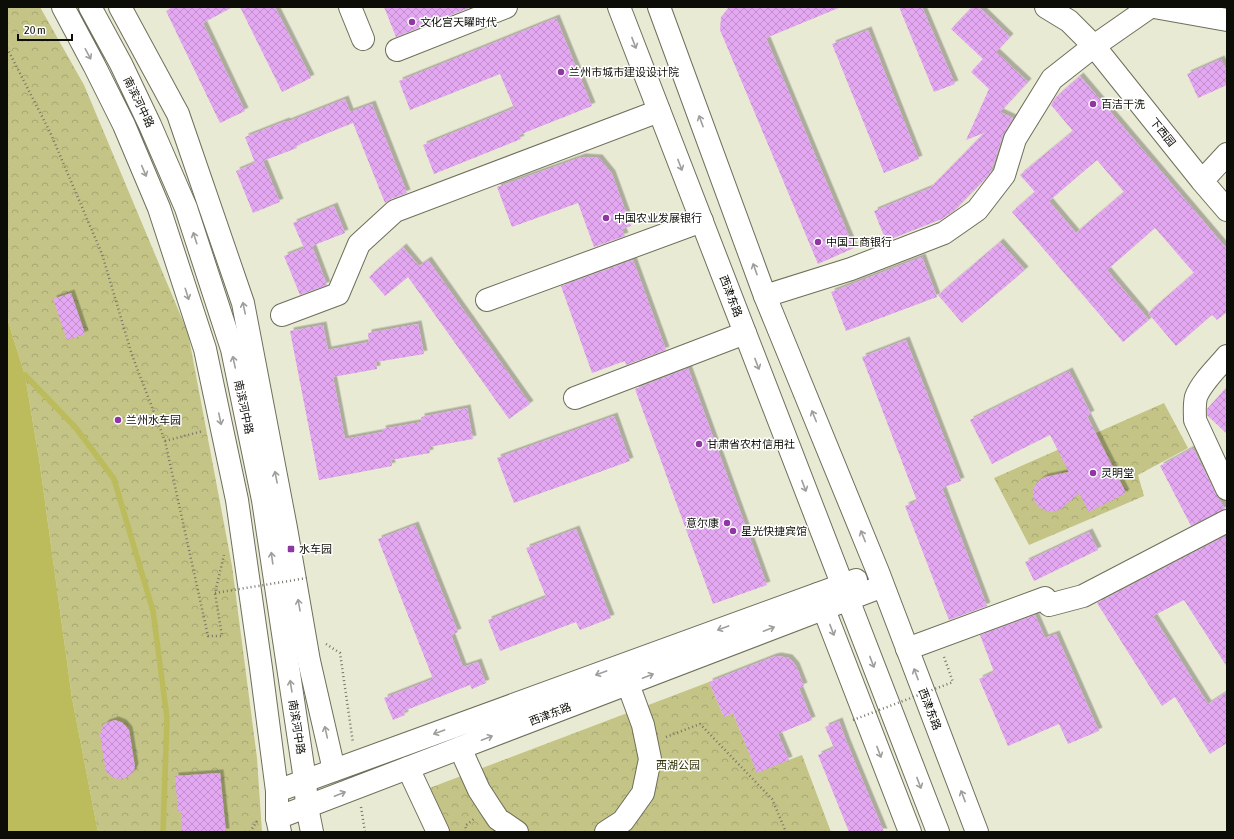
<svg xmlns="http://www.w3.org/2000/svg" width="1234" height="839" font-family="'Asap Condensed','Noto Sans SC',sans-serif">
<defs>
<pattern id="park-crowns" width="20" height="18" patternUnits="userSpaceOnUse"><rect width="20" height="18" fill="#c3c486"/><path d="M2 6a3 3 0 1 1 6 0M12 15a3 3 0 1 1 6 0" fill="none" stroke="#a6a772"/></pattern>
<pattern id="building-cross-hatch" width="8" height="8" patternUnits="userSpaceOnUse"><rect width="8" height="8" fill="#e3a8f1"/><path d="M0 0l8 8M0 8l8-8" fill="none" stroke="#c28fcd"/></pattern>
<filter id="shadow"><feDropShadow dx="3.5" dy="-3.5" stdDeviation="0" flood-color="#0004"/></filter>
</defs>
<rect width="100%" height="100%" fill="#e9ead4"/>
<path fill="url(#park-crowns)" d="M7,7H40L84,85L188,333L232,566L257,758L262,832H98L72,698L40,465L25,375L7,318Z
M1164,403L1188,448L1138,475L1144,496L1029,545L994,478Z
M709,682L724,717L733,713L757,772L802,755L831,832H434L419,792Z"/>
<path fill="#bcbc5c" d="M7,318L25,375L40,465L72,698L98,832H7Z"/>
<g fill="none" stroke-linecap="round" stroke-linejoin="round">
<path stroke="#bcbc5c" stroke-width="5.5" d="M25,375L76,428L114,479L153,611L167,718L163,832"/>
</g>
<path fill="url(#building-cross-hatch)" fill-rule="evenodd" filter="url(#shadow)" d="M173,7H233L203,23L245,111L220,123L166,11Z
M240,7H275L311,78L282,92Z
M384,7H469V8L396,37Z
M729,7H841L766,38L854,248L818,264L720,30L721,17Z
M899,7H922L955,84L934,92Z
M972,7H979L1010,37L996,52L1028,82L1000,112L1013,118L1003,135L995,160L990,173L984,180L954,211L942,219L886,241L874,211L930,188L984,133L966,140L989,89L971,72L983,59L951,29Z
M556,18L592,106L519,135L521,139L434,174L423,145L514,108L500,74L410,110L399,81Z
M868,30L919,159L884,173L832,44Z
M1221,59L1227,72V85L1198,98L1187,74Z
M1080,76L1227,249V312L1217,320L1212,315L1176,346L1148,313L1194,273L1155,228L1107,270L1149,320L1123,342L1012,212L1035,192L1020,175L1073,131L1051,105L1055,98ZM1097,160L1124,192L1076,233L1049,201Z
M345,99L350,112L372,104L407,193L391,199L385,203L353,123L296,146L297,148L263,161L280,202L253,213L236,171L255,163L245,137L286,121L287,122Z
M582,157L599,158L612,174L631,226L622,229L625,236L594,247L578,203L512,227L497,187Z
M334,206L345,233L312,246L327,285L300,295L284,256L304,248L293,223Z
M1000,242L1025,270L962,323L938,295Z
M403,247L419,266L428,260L530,404L509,419L408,277L385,296L369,277Z
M922,257L937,297L846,331L831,292Z
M633,260L666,350L626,365L625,361L592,373L561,286Z
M71,293L85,334L67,340L53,299Z
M418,324L424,354L376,362L377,369L333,377L345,439L383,432L382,429L422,422L421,417L467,408L473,439L429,447L430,453L391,460L392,466L319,480L290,331L323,325L328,350L369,342L368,333Z
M906,340L961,481L942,488L987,606L949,620L905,506L917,501L862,357Z
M688,368L767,585L713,604L635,389Z
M1069,371L1091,414L1087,416L1126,493L1089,512L1079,493L1061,509L1056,511L1050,512L1044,510L1039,507L1035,502L1033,496V490L1036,484L1040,480L1045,477L1069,472L1050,435L992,464L970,420Z
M1227,387V434L1207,415V409Z
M614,416L630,461L514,503L497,458Z
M1193,448L1216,494L1225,509L1191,526L1160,466Z
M415,525L458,632L451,635L463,667L478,662L486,683L472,689L470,685L404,711L405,715L393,720L384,698L433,679L378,539Z
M576,529L611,618L580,630L576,622L500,651L488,620L546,597L526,548Z
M1089,532L1098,550L1034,581L1025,562Z
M1227,535V667L1184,600L1153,616L1208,704L1227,692V743L1210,754L1175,697L1162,706L1097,603Z
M1035,615L1045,638L1056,634L1099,731L1068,744L1059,724L1008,746L979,679L994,672L980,635Z
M778,656L789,658L796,666L804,686L799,688L812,720L778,734L789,760L757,773L733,713L724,717L709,682L773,657Z
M115,720L123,723L129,730L135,767L133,772L129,776L125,778L119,779L114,778L106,772L100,735L103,726L106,723Z
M839,721L847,743L884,832H849L818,755L834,748L825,727Z
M220,773L226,832H182L181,811H178L175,776Z"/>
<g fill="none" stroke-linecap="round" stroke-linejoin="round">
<defs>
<path id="minor" d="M120,7L178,114L243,303L286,528L309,661L334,770
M350,7L363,39
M1046,7L1069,21L1094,46L1202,181L1227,210
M1154,7L1227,20
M397,50L506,7
M1202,181L1227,154
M765,296L851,269L944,233L977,210L1004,175L1015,139L1052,79L1094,46L1150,7
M487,300L702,221
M282,315L338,294L359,244L395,211L659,111
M1227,356C1217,368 1201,383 1196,397C1194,405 1195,412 1195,420L1227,489
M575,398L745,333
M818,594L910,832
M907,649L1045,598L1049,605L1083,596L1227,521
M460,748L479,790L490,807L498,819L517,832
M408,768L438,832
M606,832L623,821L643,793L650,759L643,725L628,684"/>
<path id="major" d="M619,7L938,832
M659,7L765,296L878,572L977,832
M277,791L856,580
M277,818L883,586"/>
<path id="highway" d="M63,7L94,65L124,125L159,208L205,349L237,500L261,668L277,791V818L280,832
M90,7L121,64L150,125L186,208L232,349L263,500L305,780L307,807L312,832"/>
</defs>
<use href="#minor" stroke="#6e6f5b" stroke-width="24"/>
<use href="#major" stroke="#6e6f5b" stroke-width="24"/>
<use href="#highway" stroke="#6e6f5b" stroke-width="24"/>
<path stroke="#757568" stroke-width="2.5" stroke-dasharray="1 3" stroke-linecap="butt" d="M7,48L50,132L102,254L132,355L165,441L208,636H222L215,593L224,555
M165,441L203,431
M326,644L340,653L353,743
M944,657L953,682
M666,737L700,724L772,799L786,832
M361,807L365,832
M250,832L257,821
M467,832L465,826L474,819"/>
<use href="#minor" stroke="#fff" stroke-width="22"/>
<use href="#major" stroke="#fff" stroke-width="22"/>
<use href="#highway" stroke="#fff" stroke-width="22"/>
<path stroke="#757568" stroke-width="2.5" stroke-dasharray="1 3" stroke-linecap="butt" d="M215,593L307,578
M853,720L953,682"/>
</g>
<defs><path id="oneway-shaft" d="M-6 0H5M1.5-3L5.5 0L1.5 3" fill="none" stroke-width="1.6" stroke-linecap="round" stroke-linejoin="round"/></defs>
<g stroke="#9e9e9c">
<use href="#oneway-shaft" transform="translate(634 43) rotate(69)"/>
<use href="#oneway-shaft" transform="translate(88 54) rotate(62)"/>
<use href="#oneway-shaft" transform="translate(701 121) rotate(-110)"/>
<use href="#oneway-shaft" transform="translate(680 165) rotate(69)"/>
<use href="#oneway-shaft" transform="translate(144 171) rotate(67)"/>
<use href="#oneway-shaft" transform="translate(195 238) rotate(-108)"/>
<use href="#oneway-shaft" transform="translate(755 269) rotate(-110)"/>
<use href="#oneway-shaft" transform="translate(187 294) rotate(72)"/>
<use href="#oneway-shaft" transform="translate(244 308) rotate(-102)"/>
<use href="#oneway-shaft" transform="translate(234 362) rotate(-102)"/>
<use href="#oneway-shaft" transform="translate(757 364) rotate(69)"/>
<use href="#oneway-shaft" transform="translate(814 416) rotate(-112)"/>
<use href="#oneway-shaft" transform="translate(220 419) rotate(78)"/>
<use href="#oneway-shaft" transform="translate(276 477) rotate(-101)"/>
<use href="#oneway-shaft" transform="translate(804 486) rotate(69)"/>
<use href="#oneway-shaft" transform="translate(863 536) rotate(-112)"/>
<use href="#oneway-shaft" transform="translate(272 558) rotate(-98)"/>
<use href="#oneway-shaft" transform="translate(299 605) rotate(-100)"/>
<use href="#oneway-shaft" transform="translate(723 628) rotate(160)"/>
<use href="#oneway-shaft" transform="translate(769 629) rotate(-21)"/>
<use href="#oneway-shaft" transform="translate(832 630) rotate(69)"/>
<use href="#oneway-shaft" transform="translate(872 662) rotate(69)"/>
<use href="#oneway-shaft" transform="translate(601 673) rotate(160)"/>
<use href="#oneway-shaft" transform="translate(916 674) rotate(-111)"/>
<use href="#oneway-shaft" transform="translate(648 676) rotate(-21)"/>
<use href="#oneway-shaft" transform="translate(291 686) rotate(-99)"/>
<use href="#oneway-shaft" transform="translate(326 732) rotate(-103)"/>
<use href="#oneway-shaft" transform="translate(439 732) rotate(160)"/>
<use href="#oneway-shaft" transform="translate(487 738) rotate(-21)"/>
<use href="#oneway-shaft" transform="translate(879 752) rotate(69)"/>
<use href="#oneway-shaft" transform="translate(919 783) rotate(69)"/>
<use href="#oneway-shaft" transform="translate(340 794) rotate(-21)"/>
<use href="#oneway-shaft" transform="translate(963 796) rotate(-111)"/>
</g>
<g fill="#8e36a2" stroke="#fff" stroke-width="1.5">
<circle cx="412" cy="22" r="4"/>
<circle cx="561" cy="72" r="4"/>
<circle cx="1093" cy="104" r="4"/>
<circle cx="606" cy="218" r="4"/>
<circle cx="818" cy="242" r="4"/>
<circle cx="118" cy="420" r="4"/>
<circle cx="699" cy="444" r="4"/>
<circle cx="1093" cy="473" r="4"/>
<circle cx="727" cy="523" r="4"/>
<circle cx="733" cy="531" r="4"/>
<rect x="287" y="545" width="8" height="8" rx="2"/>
</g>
<g text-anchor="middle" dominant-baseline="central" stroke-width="3" stroke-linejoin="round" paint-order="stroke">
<g font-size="11" fill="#0d0d07" stroke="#fff" text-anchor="start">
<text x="420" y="22">文化宫天矅时代</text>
<text x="569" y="72">兰州市城市建设设计院</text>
<text x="1101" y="104">百洁干洗</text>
<text x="614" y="218">中国农业发展银行</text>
<text x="826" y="242">中国工商银行</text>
<text x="126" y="420">兰州水车园</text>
<text x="707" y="444">甘肃省农村信用社</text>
<text x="1101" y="473">灵明堂</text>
<text x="719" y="523" text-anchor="end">意尔康</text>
<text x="741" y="531">星光快捷宾馆</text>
<text x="299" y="549">水车园</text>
</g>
<g font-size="11" fill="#0d0d07" stroke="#fff">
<text transform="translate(139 102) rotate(64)">南滨河中路</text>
<text transform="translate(1163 132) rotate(51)">下西园</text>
<text transform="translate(731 296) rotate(69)">西津东路</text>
<text transform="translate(244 407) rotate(78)">南滨河中路</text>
<text transform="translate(930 709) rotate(69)">西津东路</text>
<text transform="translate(550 714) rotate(-21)">西津东路</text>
<text transform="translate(297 727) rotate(81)">南滨河中路</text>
</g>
<g font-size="11" fill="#313006" stroke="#fff">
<text x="678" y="765">西湖公园</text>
</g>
</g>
<rect width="1234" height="839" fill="none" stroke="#0d0d07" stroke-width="16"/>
<path d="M18 34v6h54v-6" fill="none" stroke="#0d0d07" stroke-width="2"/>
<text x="24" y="34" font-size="12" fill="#0d0d07" stroke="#ffffff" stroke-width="3" paint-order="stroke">20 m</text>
</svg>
